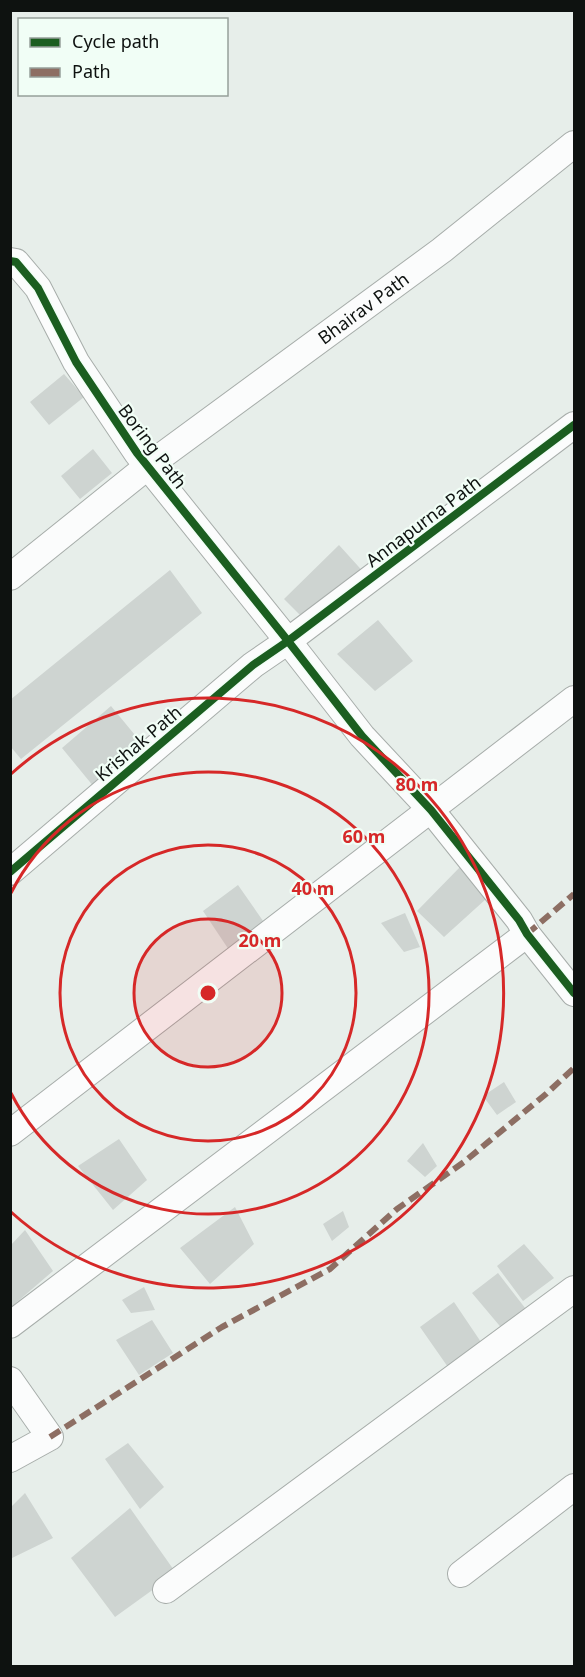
<svg xmlns="http://www.w3.org/2000/svg" width="585" height="1677" font-family="'Noto Sans',sans-serif">
<rect width="100%" height="100%" fill="#e7eeea"/>
<path fill="#ced4d1" d="M64,374L84,397L49,425L30,402Z
M93,449L112,473L80,499L61,476Z
M339,545L367,576L308,623L284,599Z
M170,570L202,613L21,759L10,746V700Z
M378,620L413,661L375,691L337,654Z
M111,706L144,746L94,787L62,748Z
M461,866L486,899L444,937L417,911Z
M238,885L268,928L233,956L203,911Z
M405,913L420,947L404,952L381,923Z
M504,1082L516,1102L497,1115L483,1096Z
M119,1139L147,1180L113,1210L78,1166Z
M423,1143L437,1166L425,1177L407,1161Z
M235,1207L254,1244L210,1284L180,1248Z
M343,1211L349,1227L332,1241L323,1224Z
M25,1230L53,1271L10,1308V1246Z
M524,1244L554,1278L523,1301L497,1266Z
M498,1273L529,1313L504,1331L472,1293Z
M144,1287L155,1310L131,1313L122,1300Z
M454,1302L485,1348L450,1370L420,1327Z
M152,1320L173,1353L139,1375L116,1340Z
M128,1443L164,1487L140,1509L105,1459Z
M25,1493L53,1538L10,1559V1508Z
M130,1508L176,1573L115,1617L71,1558Z"/>
<g fill="none" stroke-linecap="round" stroke-linejoin="round">
<defs>
<g id="street">
<path d="M10,261L16,262L38,288L76,362L137,453L288,641L362,736L431,810L519,920L527,934L574,993"/>
<path id="s1" d="M10,577L148,466L442,250L574,144"/>
<path d="M10,872L253,665L288,641L574,425"/>
<path d="M10,1133L574,699"/>
<path d="M10,1325L527,934"/>
<path d="M10,1380L50,1437L10,1459"/>
<path d="M461,1574L574,1487"/>
<path d="M166,1590L574,1289"/>
</g>
</defs>
<use href="#street" stroke="#a7adaa" stroke-width="28"/>
<use href="#street" stroke="#fbfcfc" stroke-width="26"/>
<path stroke="#8d6e63" stroke-width="6" stroke-dasharray="12 6" stroke-linecap="butt" d="M527,934L574,894
M50,1437L222,1327L330,1269L397,1209L464,1162L546,1094L574,1068"/>
<defs>
<path id="cycleway" d="M10,261L16,262L38,288L76,362L137,453L288,641L362,736L431,810L519,920L527,934L574,993
M10,872L253,665L288,641L574,425"/>
</defs>
<use href="#cycleway" stroke="#f1fef6" stroke-width="11"/>
<use href="#cycleway" stroke="#1b5e20" stroke-width="8"/>
</g>
<circle cx="208" cy="993" r="74" fill="#d62828" fill-opacity=".12"/>
<g fill="none" stroke="#d62828" stroke-width="3">
<circle cx="208" cy="993" r="74"/>
<circle cx="208" cy="993" r="148"/>
<path d="M11 893A221 221 0 1 1 11 1093"/>
<path d="M11 774A295 295 0 1 1 11 1212"/>
</g>
<g text-anchor="middle" dominant-baseline="central" stroke-width="4.5" stroke-linejoin="round" paint-order="stroke">
<g font-size="18" fill="#0e1210" stroke="#f1fef6">
<text stroke="none"><textPath href="#s1" startOffset="444">Bhairav Path</textPath></text>
<text transform="translate(153 446) rotate(53)">Boring Path</text>
<text transform="translate(423 521) rotate(-37)">Annapurna Path</text>
<text transform="translate(138 743) rotate(-40)">Krishak Path</text>
</g>
</g>
<circle cx="208" cy="993" r="9" fill="#d62828" stroke="#f1fef6" stroke-width="3"/>
<g font-size="18" text-anchor="middle" font-weight="bold" fill="#d62828" stroke="#f1fef6" stroke-width="4.5" stroke-linejoin="round" paint-order="stroke">
<text x="417" y="791">80 m</text>
<text x="364" y="843">60 m</text>
<text x="313" y="895">40 m</text>
<text x="260" y="947">20 m</text>
</g>
<rect width="585" height="1677" fill="none" stroke="#0e1210" stroke-width="24"/>
<rect x="18" y="18" width="210" height="78" fill="#f1fef6" stroke="#96a09a" stroke-width="1.5"/>
<rect x="30" y="38" width="30" height="9" fill="#1b5e20" stroke="#96a09a" stroke-width="1.5"/>
<text x="72" y="48" font-size="18" fill="#0e1210">Cycle path</text>
<rect x="30" y="68" width="30" height="9" fill="#8d6e63" stroke="#96a09a" stroke-width="1.5"/>
<text x="72" y="78" font-size="18" fill="#0e1210">Path</text>
</svg>
